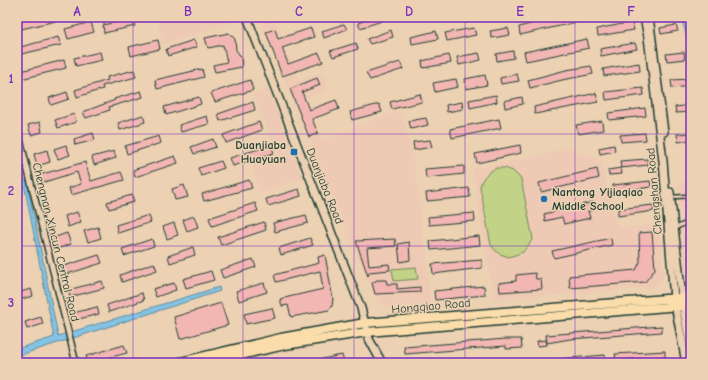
<svg xmlns="http://www.w3.org/2000/svg" width="708" height="380" font-family="'Comic Neue',sans-serif">
<rect width="100%" height="100%" fill="#ecd1b3"/>
<filter id="ink" filterUnits="userSpaceOnUse"><feTurbulence type="fractalNoise" baseFrequency=".025" numOctaves="2"/><feDisplacementMap in="SourceGraphic" scale="8" xChannelSelector="R" yChannelSelector="G"/><feConvolveMatrix kernelMatrix="1 2 1 2 8 2 1 2 1" color-interpolation-filters="sRGB"/></filter>
<g filter="url(#ink)">
<path fill="#eec9b3" d="M157,17H235L237,21L163,44Z
M259,17H273L298,81L322,73L328,89L305,98L321,141L394,112L401,113L414,161L431,304L390,307L383,306L377,301L311,145Z
M268,89L303,178L261,193L252,166L278,155L253,94Z
M569,148L600,160L618,229L659,224L663,277L661,282L653,287L494,300L473,170Z
M691,180V278L685,273L678,184Z"/>
<path fill="#c2d286" stroke="#70885d" d="M496,168H505L513,171L521,179L533,239L523,252L515,255L509,257L500,254L496,251L491,245L480,187C482,177 487,173 496,168Z
M416,267L418,279L394,281L392,269Z"/>
<path fill="#84c3e4" stroke="#5c8d9e" d="M681,17H691V51Z
M17,172L27,182L58,336L219,287L220,291L17,356V349L54,337L25,189L22,181L17,176Z"/>
<path fill="#f3b7b3" stroke="#1f3d34" d="M40,17H55L56,21L17,30V22Z
M374,17H381L382,21L360,28L358,23Z
M557,17H589L590,19L520,35L519,27Z
M134,18L135,26L104,33L103,25Z
M91,22L94,32L68,39L65,29Z
M632,22L634,30L598,36L597,29Z
M344,24L347,29L324,38L322,31Z
M676,25L678,31L661,34L660,28Z
M311,28L314,37L282,48L288,64L319,53L323,62L282,76L266,32L275,29L278,39Z
M474,28L476,35L447,41L445,33Z
M508,28L510,35L492,38L490,31Z
M391,30L393,37L370,44L367,39Z
M436,31L438,39L412,44L411,37Z
M229,33L235,39L236,50L241,57L242,67L215,72L213,65L227,62L223,45L208,48L205,38Z
M58,37L61,45L17,55V48Z
M587,39L589,48L526,61L524,52Z
M158,40L160,49L131,56L129,47Z
M194,40L197,47L168,56L166,49Z
M356,43L358,49L333,57L330,51Z
M635,43L637,49L601,56L600,49Z
M513,51L514,58L497,61L496,54Z
M100,52L102,60L76,66L74,58Z
M684,52L685,59L667,61L666,54Z
M479,53L481,60L459,65L457,57Z
M449,55L451,63L423,68L422,61Z
M64,60L66,68L17,80V72Z
M400,62L403,69L370,80L366,73Z
M639,63L640,71L604,76L603,69Z
M591,66L593,74L562,80L530,88L528,80L566,70Z
M202,69L204,77L157,89L155,80Z
M134,70L136,77L102,86L103,89L77,97L75,90L108,80L107,77Z
M517,74L519,81L501,84L500,78Z
M485,75L487,85L466,89L465,79Z
M317,78L320,85L302,92L309,110L336,100L339,109L312,119L318,133L309,137L290,89Z
M456,79L458,87L435,92L433,83Z
M691,79V86L672,88L671,80Z
M250,80L253,90L215,102L211,93Z
M643,88L644,95L606,100L605,92Z
M141,91L143,97L109,107L110,110L86,118L83,112L115,100L114,99Z
M67,92L69,99L51,105L49,98Z
M596,93L598,102L535,114L534,107Z
M420,94L422,102L392,109L390,102Z
M496,95L497,102L470,108L469,100Z
M199,97L201,104L166,115L164,107Z
M522,97L523,104L505,108L504,101Z
M253,102L255,110L220,121L218,114Z
M462,102L463,109L447,112L446,105Z
M379,104L382,112L352,120L350,112Z
M691,105V112L676,113L675,107Z
M645,108L646,116L609,120L608,113Z
M74,114L76,122L58,128L55,120Z
M143,115L145,122L120,130L118,123Z
M207,116L209,124L181,132L179,125Z
M426,118L428,125L411,129L409,121Z
M499,119L501,128L452,138L450,129Z
M602,121L603,130L578,134L576,125Z
M40,122L42,132L31,135L28,125Z
M259,122L262,130L226,143L223,135Z
M93,133L95,140L75,145L74,139Z
M645,133L646,140L621,142L620,135Z
M691,133V140L678,142L677,134Z
M159,136L161,143L127,154L125,146Z
M213,139L216,147L194,154L191,147Z
M430,140L432,147L414,150L413,142Z
M66,145L70,155L58,159L54,149Z
M271,145L274,153L233,166L230,158Z
M520,145L521,153L477,163L475,154Z
M614,145L615,151L600,154L599,148Z
M47,150L50,162L37,166L34,154Z
M114,151L116,158L94,165L92,157Z
M175,156L178,163L135,177L133,170Z
M647,159L648,165L621,168L620,161Z
M221,161L224,168L201,176L198,168Z
M85,162L91,181L121,172L124,180L71,195L69,188L81,184L77,172L41,183L39,175Z
M464,166V174L426,178L425,169Z
M621,168L622,174L609,175L608,170Z
M597,169L599,178L541,192L539,183Z
M249,180L252,188L204,201L202,194Z
M650,181L651,187L614,192L613,185Z
M184,185L188,197L175,200L172,189Z
M469,188L470,197L427,201L426,193Z
M299,189L301,196L268,206L266,199Z
M132,195L134,202L109,209L107,202Z
M593,202L595,210L588,211L590,218L564,224L562,217L545,221L544,214Z
M255,203L258,211L212,226L209,218Z
M653,205L654,211L618,216V209Z
M77,212L81,222L68,227L65,216Z
M474,213L475,221L429,225L428,217Z
M149,215L151,222L118,233L116,225Z
M306,215L308,223L275,232L273,223Z
M194,216L198,227L187,231L183,220Z
M264,222L266,230L221,245L218,237Z
M174,223L178,235L167,239L163,227Z
M98,227L101,238L88,242L84,231Z
M652,232L655,269L645,282L570,288L569,276L636,270L640,262L639,233Z
M67,233L71,244L57,249L53,238Z
M479,236L480,245L431,250L430,241Z
M310,238L313,245L281,255L279,248Z
M611,238L612,245L554,258L552,251Z
M152,239L154,246L124,256L122,249Z
M395,239L396,246L367,248L369,266L389,264L390,270L369,272L368,276L356,241Z
M409,242L410,260L400,262L398,244Z
M193,247L195,255L170,263L168,256Z
M99,255L102,263L64,275L61,267Z
M325,255L333,299L332,306L329,310L291,317L288,305L282,306L280,299L323,289L320,271L276,282L274,275L319,263L318,257Z
M253,259L256,267L223,278L220,270Z
M482,260V268L433,274L432,264Z
M154,263L157,270L122,282L120,275Z
M211,271L214,280L186,288L183,279Z
M535,273L536,279H541L542,289L500,292L499,283L516,281V275Z
M377,280H386L387,284H397V289L420,287V292L375,294L372,283Z
M102,281L104,288L70,297L68,290Z
M174,283L176,290L156,297L153,289Z
M264,283L267,292L239,301L236,291Z
M484,286L485,295L435,300L434,291Z
M31,289L33,296L18,300L17,293Z
M142,293L144,300L109,312L107,305Z
M221,303L228,325L180,339L174,317Z
M97,307L99,314L75,320L73,313Z
M272,308L275,318L246,324L244,314Z
M41,317L43,324L27,329L25,322Z
M662,326V332L570,339L547,343L546,335Z
M506,339H521L522,348L506,349V346L405,354L404,347Z
M546,340L547,345L538,346L537,341Z
M124,345L127,353L88,363L86,356Z
M665,351V357L616,360L615,354Z
M342,355L344,362L312,363V361Z
M605,355L606,361L559,363L558,359Z"/>
<g fill="none" stroke-linecap="round" stroke-linejoin="round">
<defs>
<path id="lane" d="M672,197L691,196
M675,228L691,221"/>
<path id="street" d="M17,127L76,363"/>
<path id="secondary" d="M247,17L361,308L369,339L382,363
M644,17L648,37L663,161L674,299L686,363
M649,17L664,132
M670,192L683,306L691,350"/>
<path id="primary" d="M176,363L281,338L365,323L691,297
M204,363L285,345L367,332L691,305"/>
</defs>
<use href="#lane" stroke="#1f3d34" stroke-width="5.5"/>
<use href="#street" stroke="#1f3d34" stroke-width="8"/>
<use href="#secondary" stroke="#1f3d34" stroke-width="10"/>
<use href="#primary" stroke="#1f3d34" stroke-width="11"/>
<use href="#lane" stroke="#ecd1b3" stroke-width="2.5"/>
<use href="#street" stroke="#ecd1b3" stroke-width="5"/>
<use href="#secondary" stroke="#ecd1b3" stroke-width="7"/>
<use href="#primary" stroke="#fbddab" stroke-width="8"/>
</g>
</g>
<path fill="none" stroke="#7b2cbf" stroke-width="1" stroke-opacity="0.55" d="M133,17V363M243,17V363M354,17V363M465,17V363M575,17V363M17,134H691M17,246H691"/>
<g fill="#1f6fb2" stroke="#ecd1b3" stroke-width="1.5">
<rect x="290" y="148" width="8" height="8" rx="2"/>
<circle cx="544" cy="199" r="4"/>
</g>
<g text-anchor="middle" dominant-baseline="central" stroke-width="3" stroke-linejoin="round" paint-order="stroke">
<g font-size="12" font-weight="bold" fill="#1f3d34" stroke="#ecd1b3" text-anchor="end">
<text x="286" y="145">Duanjiaba<tspan x="286" dy="14">Huayuan</tspan></text>
<text x="552" y="192" text-anchor="start">Nantong Yijiaqiao<tspan x="552" dy="14">Middle School</tspan></text>
</g>
<g font-size="12" fill="#1f3d34" stroke="#ecd1b3">
<text transform="translate(325 186) rotate(68)">Duanjiaba Road</text>
<text transform="translate(654 191) rotate(-95)">Chengshan Road</text>
<text transform="translate(56 242) rotate(76)">Chengnan Xincun Central Road</text>
<text transform="translate(431 306) rotate(-5)">Hongqiao Road</text>
</g>
</g>
<rect width="708" height="380" fill="none" stroke="#ecd1b3" stroke-width="44"/>
<rect x="22" y="22" width="664" height="336" fill="none" stroke="#7b2cbf" stroke-width="1.5"/>
<g font-size="13" text-anchor="middle" font-weight="bold" fill="#7b2cbf">
<text x="77" y="16">A</text>
<text x="188" y="16">B</text>
<text x="299" y="16">C</text>
<text x="409" y="16">D</text>
<text x="520" y="16">E</text>
<text x="631" y="16">F</text>
<text x="11" y="83">1</text>
<text x="11" y="195">2</text>
<text x="11" y="307">3</text>
</g>
</svg>
